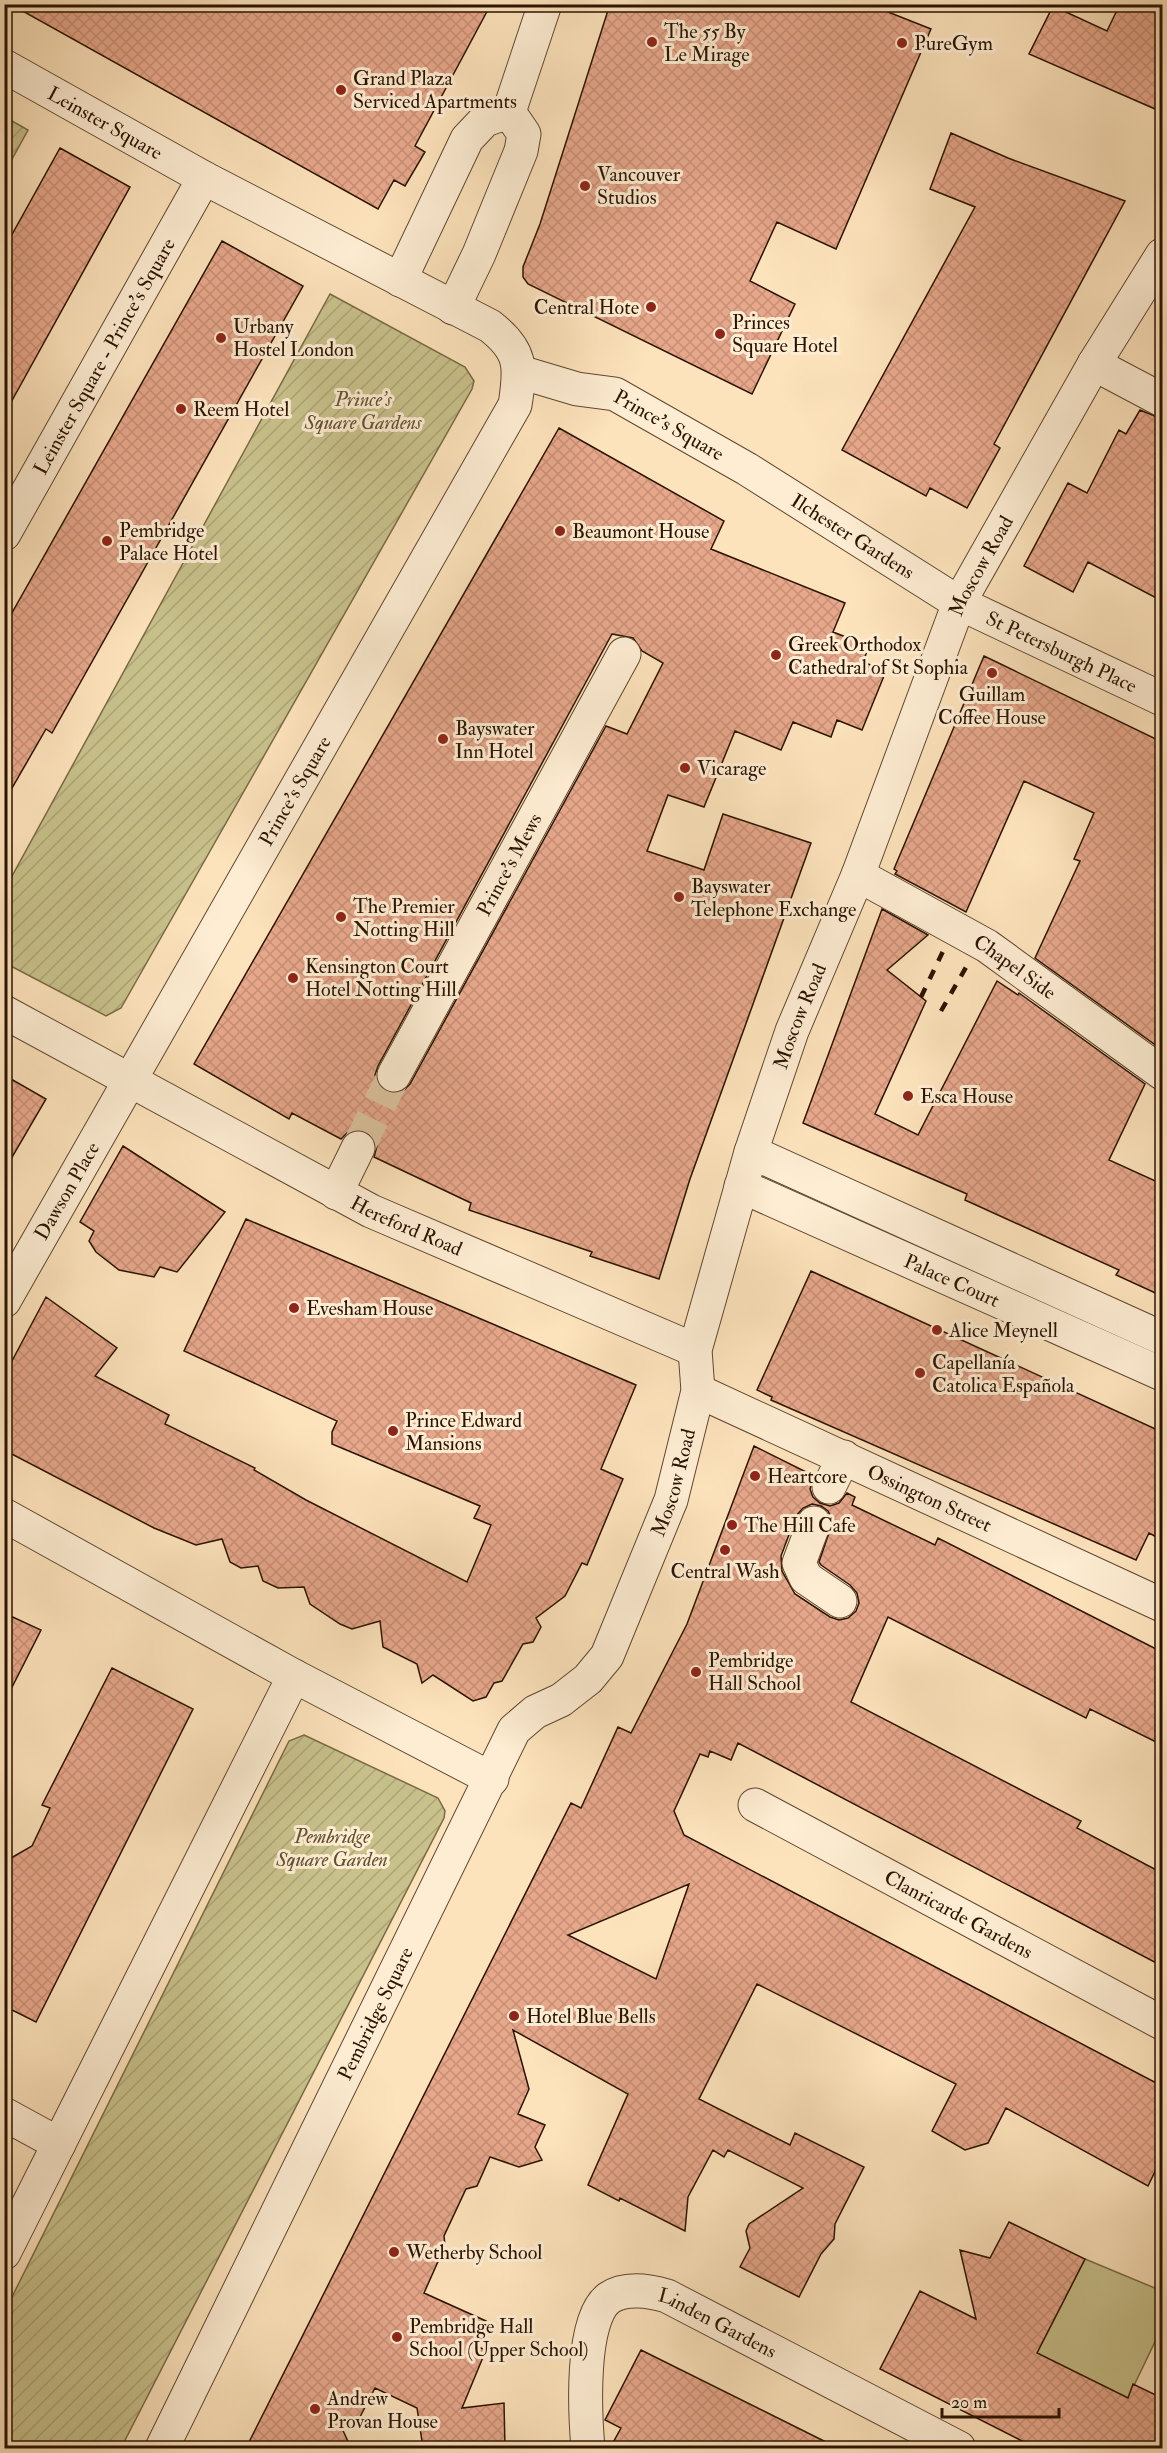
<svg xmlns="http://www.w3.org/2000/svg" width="1167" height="2453" font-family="'IM FELL Double Pica',serif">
<defs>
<pattern id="garden-furrows" width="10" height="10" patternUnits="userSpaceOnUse" patternTransform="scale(1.5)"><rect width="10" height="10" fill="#c8c18b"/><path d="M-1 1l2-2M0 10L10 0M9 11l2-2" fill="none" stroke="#aca576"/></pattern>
<pattern id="building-cross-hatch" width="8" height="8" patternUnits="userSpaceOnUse" patternTransform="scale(1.5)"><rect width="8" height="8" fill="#e7a78b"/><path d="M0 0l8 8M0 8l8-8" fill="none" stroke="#c68f76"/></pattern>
</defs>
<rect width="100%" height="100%" fill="#fde3bc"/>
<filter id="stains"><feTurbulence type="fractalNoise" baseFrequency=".00333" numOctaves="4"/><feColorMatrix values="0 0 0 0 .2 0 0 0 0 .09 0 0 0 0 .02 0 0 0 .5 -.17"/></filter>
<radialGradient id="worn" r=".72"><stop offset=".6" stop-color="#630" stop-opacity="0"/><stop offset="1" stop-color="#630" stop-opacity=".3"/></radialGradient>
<path fill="#c8c18b" stroke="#796a46" stroke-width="1.5" d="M1085,2259L1162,2291V2327L1128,2398L1037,2353Z"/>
<path fill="url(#garden-furrows)" stroke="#796a46" stroke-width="1.5" d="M5,117L28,130L5,172Z
M330,294L465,367L474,381L472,389L121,1008L106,1016L5,963V889Z
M304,1735L438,1798L445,1811L444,1818L121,2448H5V2311L289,1741Z"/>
<path fill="url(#building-cross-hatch)" stroke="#2a1300" stroke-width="1.5" fill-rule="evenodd" d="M10,4H491L415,146L425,152L405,186L394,180L378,209Z
M610,4H868L931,29L836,249L777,222L750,281L795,304L752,394L528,284L523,277V267L540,224Z
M1120,4H1162V112L1029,54L1053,6L1107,31Z
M951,133L1008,158L1125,201L994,444L1000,448L967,508L930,488L926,496L842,450L975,207L930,189Z
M60,148L130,187L4,415V249Z
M222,241L303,286L52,733L46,729L4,802V627Z
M1140,410L1162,419V601L1088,562L1073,592L1024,566L1068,483L1087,493L1119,430L1126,434Z
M559,428L724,521L711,549L845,603L833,632L869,646L863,662L886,671L862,730L837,720L831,737L793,722L781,750L735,731L704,807L668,795L647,851L704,870L723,814L811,843L690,1179L659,1279L590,1256L592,1252L469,1210L471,1203L374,1157L377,1146L373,1137L367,1131L356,1129L347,1133L341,1139L292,1113L289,1119L194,1064ZM612,634L633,638L642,651L663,663L627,734L606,726L410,1084L403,1091L394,1094L386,1092L378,1084L375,1075L378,1066Z
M984,656L1162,742L1161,1049L1035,958L1080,861L1074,859L1094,813L1024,781L966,912L895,874L897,871L894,869Z
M882,909L928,935L887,970L926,1001L875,1114L918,1135L997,981L1018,995L1019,993L1145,1084L1109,1160L1162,1184V1296L1116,1275L1119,1270L965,1200L967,1194L803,1123Z
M4,1075L46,1099L4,1171Z
M123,1146L225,1212L177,1272L160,1267L154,1277L119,1270L96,1252L89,1241L94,1231L80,1222Z
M246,1219L636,1385L601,1469L623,1479L587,1565L582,1563L565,1596L536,1618L541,1627L533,1642L523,1644L502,1681L494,1683L486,1697L473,1701L433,1675L422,1683L417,1664L383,1647L380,1621L352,1629L340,1624L310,1604L304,1587L278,1588L263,1581L258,1566L241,1568L230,1562L222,1539L196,1545L154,1528L4,1450V1376L46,1297L117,1348L95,1376L169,1415L165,1424L255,1468L254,1470L306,1500L467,1582L491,1525L474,1518L480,1506L332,1444V1432L337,1421L184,1351Z
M811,1271L1162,1432V1540L1149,1533L1136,1560L771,1400L772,1397L757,1390Z
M754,1446L814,1476L810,1489L813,1497L820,1503L830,1506L839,1503L847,1493L855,1497L852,1505L935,1545L938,1538L1162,1652V1745L1090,1709L1086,1718L888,1617L851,1702L1081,1821L1077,1828L1162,1873V1966L738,1743L731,1760L710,1751L708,1757L700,1754L674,1811L684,1835L1162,2086V2157L1148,2186L1006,2108L988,2143L965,2150L932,2131L956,2084L757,1984L699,2099L790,2145L795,2133L864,2167L835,2224L834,2239L821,2254L799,2297L740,2267L750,2248L746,2231L749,2224L803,2188L728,2150L724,2157L713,2150L688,2197L685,2231L620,2198L619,2201L588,2185L628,2094L513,2030L529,2089L518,2114L545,2125L535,2147L542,2160L519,2167L490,2157L477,2186L466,2189L444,2236L445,2246L424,2293L486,2321L478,2347L486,2350L462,2408L504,2403L505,2448H423L417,2408L375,2388L360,2417L340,2424L351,2448H246L571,1803L581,1808L618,1727L631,1733L687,1624ZM812,1504L821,1506L828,1511L833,1521L819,1562L821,1565L850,1585L857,1593L859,1603L856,1611L848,1618L839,1620L830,1617L795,1594L782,1571L781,1556L796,1516L803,1508ZM689,1884L656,1979L568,1935Z
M4,1613L41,1630L4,1703Z
M112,1668L193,1709L36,2022L4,2006V1862L32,1846L50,1808L42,1805Z
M1009,2222L1085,2259L1037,2353L1128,2398L1133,2384L1162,2398V2448H1036L880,2369L920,2291L976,2319L960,2250L990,2258Z
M641,2350L838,2448H610L621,2428L605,2420Z"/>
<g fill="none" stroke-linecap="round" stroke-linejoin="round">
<path stroke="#ddc4a0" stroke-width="33" stroke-dasharray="33 16" stroke-linecap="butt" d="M358,1148L394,1075"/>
<defs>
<g id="minor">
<path id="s1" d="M4,66L204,178L490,326C522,351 521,367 515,405L4,1301"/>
<path d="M509,112L545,4"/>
<path d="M400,280L467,139L485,120L509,112"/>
<path d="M453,308L479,254L521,151L524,134L509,112"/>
<path d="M1094,364L1162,400"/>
<path id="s2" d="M520,372L577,389L615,394L747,469L959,603L1162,699"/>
<path id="s3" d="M4,534L204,178"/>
<path id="s4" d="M858,875L987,946L1162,1073"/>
<path id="s5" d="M4,1012L371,1211L695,1350"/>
<path id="s6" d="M394,1075L624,654"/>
<path d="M751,1152L1162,1338"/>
<path id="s7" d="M741,1186L1162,1374"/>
<path d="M336,1193L358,1148"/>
<path id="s8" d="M698,1391L1162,1605"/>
<path d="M829,1487L844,1457"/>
<path d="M4,1515L294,1676L492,1779"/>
<path d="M814,1523L799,1563L806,1578L840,1601"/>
<path id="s9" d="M755,1805L1162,2023"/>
<path d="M4,2114L59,2144"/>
<path d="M4,2253L294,1676"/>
<path id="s10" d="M162,2448L514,1730L535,1712L561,1700L588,1679L607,1656L671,1500L698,1391L695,1350L751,1152L792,1031L858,875L959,603L1094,364L1162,255"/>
<path id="s11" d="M588,2448C585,2414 580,2319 609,2298C625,2287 650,2291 667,2296L959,2448"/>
</g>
</defs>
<use href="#minor" stroke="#5f472f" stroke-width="35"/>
<use href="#minor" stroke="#feedd3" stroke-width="33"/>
<path stroke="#2a1300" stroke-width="4.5" stroke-dasharray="10 10" stroke-linecap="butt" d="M921,997L945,947
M941,1011L969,962"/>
</g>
<g fill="#8f2418" stroke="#feedd3" stroke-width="2">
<circle cx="652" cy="42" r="6"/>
<circle cx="902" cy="43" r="6"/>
<circle cx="341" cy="90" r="6"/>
<circle cx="585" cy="186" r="6"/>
<circle cx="651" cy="307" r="6"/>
<circle cx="720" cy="334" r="6"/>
<circle cx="221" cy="338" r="6"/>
<circle cx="181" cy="409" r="6"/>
<circle cx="560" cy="531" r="6"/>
<circle cx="107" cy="541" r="6"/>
<circle cx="776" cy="655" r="6"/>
<circle cx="992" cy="673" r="6"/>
<circle cx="443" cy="739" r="6"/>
<circle cx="685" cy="768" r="6"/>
<circle cx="679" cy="897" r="6"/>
<circle cx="341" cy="917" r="6"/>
<circle cx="293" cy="978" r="6"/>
<circle cx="908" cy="1096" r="6"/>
<circle cx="294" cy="1308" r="6"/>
<circle cx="937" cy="1330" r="6"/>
<circle cx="920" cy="1373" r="6"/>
<circle cx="393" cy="1431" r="6"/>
<circle cx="755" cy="1476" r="6"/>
<circle cx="732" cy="1525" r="6"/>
<circle cx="725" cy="1550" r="6"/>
<circle cx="696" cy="1672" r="6"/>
<circle cx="514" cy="2016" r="6"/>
<circle cx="394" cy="2252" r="6"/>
<circle cx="397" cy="2337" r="6"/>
<circle cx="315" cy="2409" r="6"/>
</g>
<g text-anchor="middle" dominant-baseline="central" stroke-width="6" stroke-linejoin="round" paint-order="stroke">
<g font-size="20" fill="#2a1300" stroke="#feedd3" text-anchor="start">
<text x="664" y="31">The 55 By<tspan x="664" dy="23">Le Mirage</tspan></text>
<text x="914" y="43">PureGym</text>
<text x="353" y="78">Grand Plaza<tspan x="353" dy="23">Serviced Apartments</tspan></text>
<text x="597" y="174">Vancouver<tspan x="597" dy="23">Studios</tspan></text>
<text x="639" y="307" text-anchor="end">Central Hote</text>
<text x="732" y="322">Princes<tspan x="732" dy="23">Square Hotel</tspan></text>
<text x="233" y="326">Urbany<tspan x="233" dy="23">Hostel London</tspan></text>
<text x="193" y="409">Reem Hotel</text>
<text x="119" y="530">Pembridge<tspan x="119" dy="23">Palace Hotel</tspan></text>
<text x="572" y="531">Beaumont House</text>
<text x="788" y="644">Greek Orthodox<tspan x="788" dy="23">Cathedral of St Sophia</tspan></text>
<text x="992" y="694" text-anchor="middle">Guillam<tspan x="992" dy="23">Coffee House</tspan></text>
<text x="455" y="728">Bayswater<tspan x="455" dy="23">Inn Hotel</tspan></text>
<text x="697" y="768">Vicarage</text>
<text x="691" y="886">Bayswater<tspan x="691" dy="23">Telephone Exchange</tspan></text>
<text x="353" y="906">The Premier<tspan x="353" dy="23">Notting Hill</tspan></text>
<text x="305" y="966">Kensington Court<tspan x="305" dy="23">Hotel Notting Hill</tspan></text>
<text x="920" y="1096">Esca House</text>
<text x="306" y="1308">Evesham House</text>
<text x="949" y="1330">Alice Meynell</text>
<text x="932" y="1362">Capellanía<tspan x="932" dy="23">Catolica Española</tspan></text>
<text x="405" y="1420">Prince Edward<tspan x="405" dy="23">Mansions</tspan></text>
<text x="767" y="1476">Heartcore</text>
<text x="744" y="1525">The Hill Cafe</text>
<text x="725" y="1571" text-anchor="middle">Central Wash</text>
<text x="708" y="1660">Pembridge<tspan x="708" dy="23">Hall School</tspan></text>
<text x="526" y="2016">Hotel Blue Bells</text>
<text x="406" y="2252">Wetherby School</text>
<text x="409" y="2326">Pembridge Hall<tspan x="409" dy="23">School (Upper School)</tspan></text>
<text x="327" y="2398">Andrew<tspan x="327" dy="23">Provan House</tspan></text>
</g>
<g font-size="20" fill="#2a1300" stroke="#feedd3">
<text stroke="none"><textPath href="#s1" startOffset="116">Leinster Square</textPath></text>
<text stroke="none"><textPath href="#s3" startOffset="204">Leinster Square - Prince's Square</textPath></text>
<text stroke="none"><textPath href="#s2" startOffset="160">Prince's Square</textPath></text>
<text stroke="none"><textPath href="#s2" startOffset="375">Ilchester Gardens</textPath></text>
<text stroke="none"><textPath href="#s10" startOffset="2078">Moscow Road</textPath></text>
<text stroke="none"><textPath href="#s2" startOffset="614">St Petersburgh Place</textPath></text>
<text transform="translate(295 791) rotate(-60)">Prince's Square</text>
<text stroke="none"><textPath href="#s6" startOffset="240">Prince's Mews</textPath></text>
<text stroke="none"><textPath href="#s4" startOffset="182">Chapel Side</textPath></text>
<text stroke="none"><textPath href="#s10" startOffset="1592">Moscow Road</textPath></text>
<text transform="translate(67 1191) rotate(-60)">Dawson Place</text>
<text stroke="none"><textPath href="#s5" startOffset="456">Hereford Road</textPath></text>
<text stroke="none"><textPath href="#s7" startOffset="231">Palace Court</textPath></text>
<text stroke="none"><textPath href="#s10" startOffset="1106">Moscow Road</textPath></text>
<text stroke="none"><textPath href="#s8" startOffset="255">Ossington Street</textPath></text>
<text stroke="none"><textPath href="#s9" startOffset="231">Clanricarde Gardens</textPath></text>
<text stroke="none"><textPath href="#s10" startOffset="484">Pembridge Square</textPath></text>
<text stroke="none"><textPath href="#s11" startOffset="272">Linden Gardens</textPath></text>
</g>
<g font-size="20" font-style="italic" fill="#615031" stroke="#feedd3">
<text x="363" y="399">Prince's<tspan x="363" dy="23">Square Gardens</tspan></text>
<text x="332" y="1836">Pembridge<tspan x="332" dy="23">Square Garden</tspan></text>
</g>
</g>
<rect width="1167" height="2453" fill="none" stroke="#fde3bc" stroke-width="24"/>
<rect x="6" y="6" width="1155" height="2441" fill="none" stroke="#2a1300" stroke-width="3"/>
<rect x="12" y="12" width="1143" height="2429" fill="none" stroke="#2a1300" stroke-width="1.5"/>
<path d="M942 2408v9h117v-9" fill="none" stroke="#2a1300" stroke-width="3"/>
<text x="951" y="2408" font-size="18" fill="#2a1300" stroke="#feedd3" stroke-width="4.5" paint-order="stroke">20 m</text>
<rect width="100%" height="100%" filter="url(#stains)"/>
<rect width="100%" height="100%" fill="url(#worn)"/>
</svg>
